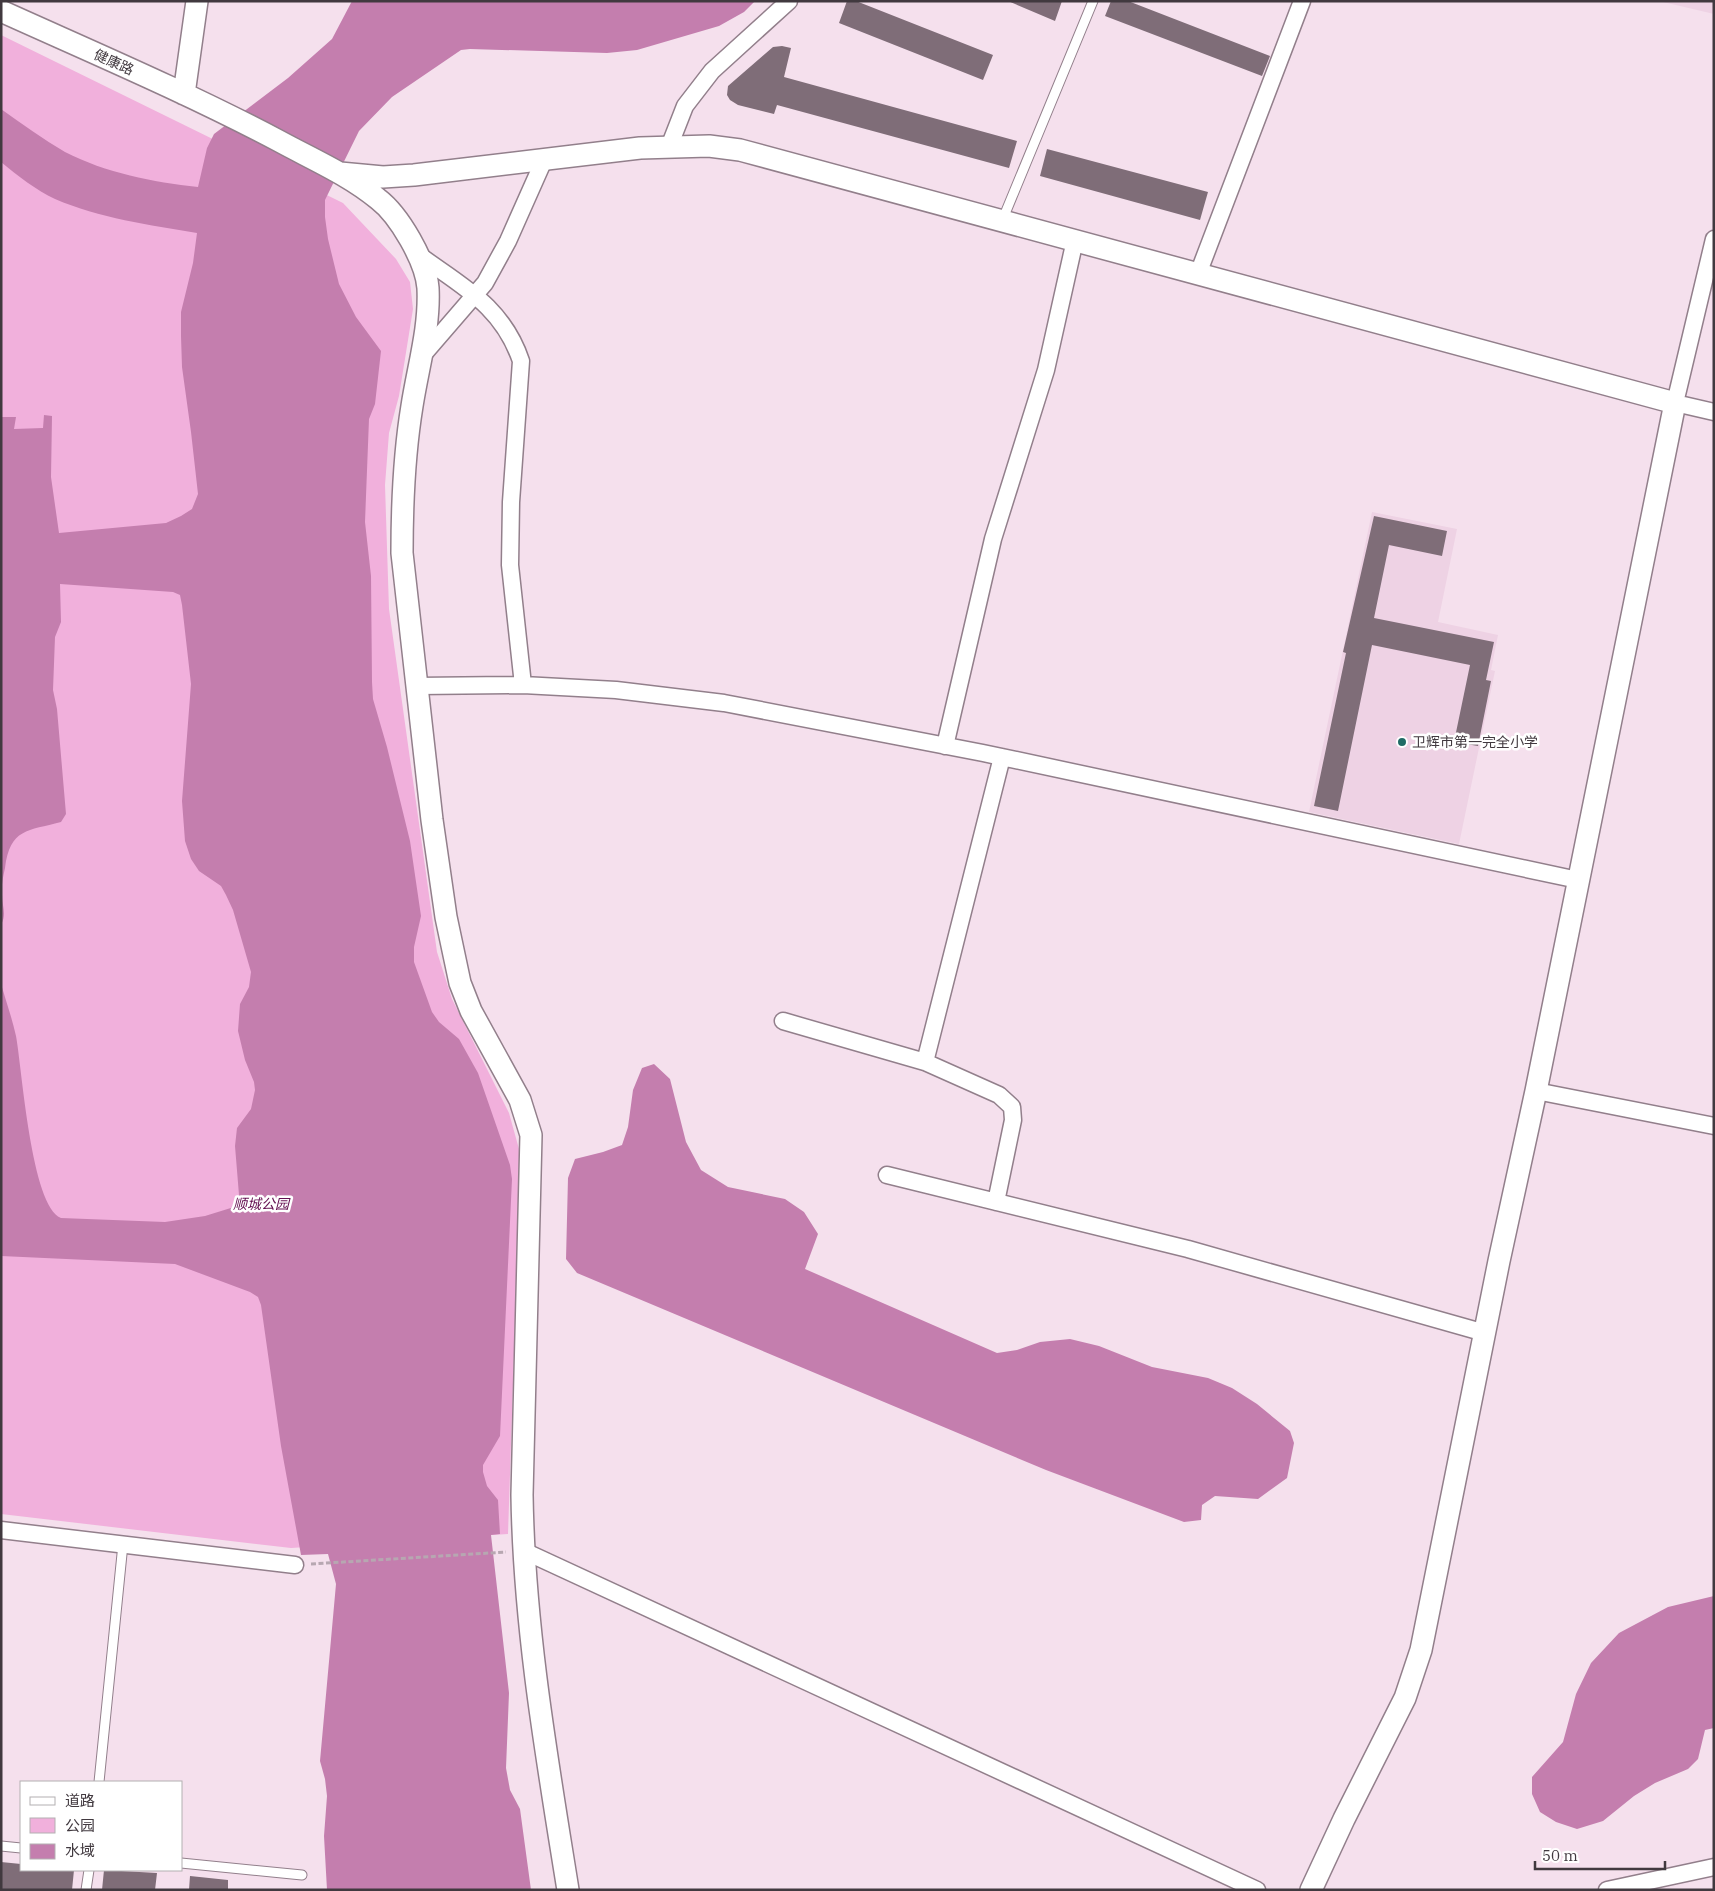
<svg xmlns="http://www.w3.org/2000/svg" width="1715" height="1891" font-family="'IBM Plex Serif','Noto Sans SC',serif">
<rect width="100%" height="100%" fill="#f5e0ed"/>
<path fill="#eed2e4" d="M1663,1H1714V14L1663,2Z
M1372,512L1457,529L1438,622L1498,635L1491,670L1495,671L1459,844L1309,812Z"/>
<path fill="#f1b0dc" d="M1,35L343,203L396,259L410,282L413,309L399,396L389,433L385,485L389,609L437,952L452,999L509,1113L524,1167L516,1294L508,1534L291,1548L1,1514Z"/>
<path fill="#c47eae" d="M352,1H755L744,12L719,26L637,50L607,53L470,49L461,50L392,97L359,131L325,200V217L328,239L339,284L356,317L381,351L375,404L369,419L365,522L371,576L372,682L373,699L387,747L410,841L421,916L414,947V962L432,1012L439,1022L459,1039L478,1073L510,1165L512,1179L500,1436L483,1465V1472L487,1486L498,1500L500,1534L491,1535L509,1693L506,1768L510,1790L520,1809L531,1890H327L324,1836L327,1796L325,1779L320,1761L336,1584L328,1554L301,1555L281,1446L261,1305L258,1297L250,1292L175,1264L1,1256V984C6,1001 12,1018 16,1036C22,1068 31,1206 61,1218L165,1222L205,1216L234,1207L237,1203L239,1195L235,1146L237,1128L251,1109L255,1090L254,1082L245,1060L238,1031L240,1004L249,987L251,972L233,910L226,895L221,886L199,871L191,859L185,841L182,801L191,684L182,605L180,595L173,592L60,584L61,622L55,637L53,690L57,709L66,814L61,822C28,831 10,828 5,868C3,877 1,886 2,895C2,907 7,913 1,925V417H16L14,429L43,428L44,415L52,416L51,477L59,533L166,523L181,516L192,509L198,494L191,432L182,367L181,336V312L193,263L197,233C150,225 99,218 55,199C36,190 18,176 1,162V109C22,124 43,139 65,152C106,173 153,182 198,187L207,148L214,134L288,78L332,39Z
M654,1064L670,1079L686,1142L701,1170L728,1187L785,1199L804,1212L818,1234L805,1269L997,1353L1017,1350L1040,1342L1070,1339L1099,1346L1152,1367L1208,1378L1232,1388L1257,1404L1290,1431L1294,1443L1287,1478L1258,1499L1215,1496L1202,1505L1201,1520L1184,1522L1046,1470L577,1273L566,1259L568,1178L575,1159L603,1152L622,1145L628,1127L633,1090L642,1068Z
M1714,1596V1728L1705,1730L1698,1759L1688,1769L1655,1783L1634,1796L1603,1821L1577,1829L1556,1822L1540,1812L1532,1794V1777L1563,1742L1576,1694L1591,1663L1619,1633L1668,1607Z"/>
<path fill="#7f6d78" d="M847,1H856L993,55L983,80L839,23Z
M1008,1H1062L1055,21Z
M1111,1H1128L1270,56L1262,76L1105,16Z
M782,46L791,48L784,77L1017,141L1009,168L777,105L774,114L738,105L730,100L727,95L728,86L773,47Z
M1047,149L1208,192L1200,220L1040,176Z
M1374,516L1447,531L1442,556L1389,545L1374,618L1494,642L1486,680L1491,681L1478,746L1454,742L1470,665L1372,645L1338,811L1314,806L1346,653L1343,652Z
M1,1862L21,1864V1870H74L72,1890H1Z
M104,1870L157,1873L155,1890H102Z
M190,1876L228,1880V1890H189Z"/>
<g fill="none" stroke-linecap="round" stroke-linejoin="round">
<defs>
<path id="service" d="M1002,221L1093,1
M99,1782L123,1544
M1,1846L21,1848
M181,1863L302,1875
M86,1890L89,1870"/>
<path id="minor" d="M669,147L685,106L712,71L789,1
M1714,239L1675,403L1714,412
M416,253C461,286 502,305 521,361L511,502L510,565L523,685
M1198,274L1302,1
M422,356L485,283L508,241L544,160
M417,686L523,685L616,690L724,703L983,753L1578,880
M945,746L993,539L1046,370L1075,240
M783,1021L925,1062L1002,757
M925,1062L999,1095L1012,1107L1013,1120L996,1202
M1536,1091L1714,1126
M887,1175L1188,1249L1485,1333
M1,1530L295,1565
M524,1551L1257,1890
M1607,1890L1714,1867"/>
<path id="tertiary" d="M1,11C94,53 188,93 279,141C312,159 349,175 378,199C399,215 426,261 428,288C430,328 418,367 412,406C404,455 402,503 402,553L432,820L446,917L460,983L471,1011L520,1100L531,1135L522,1495C524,1628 547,1759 568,1890
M184,94L197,1
M340,173L383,177L414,175L640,148L709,146L740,150L1675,403L1536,1091L1499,1261L1421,1650L1405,1698L1344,1819L1311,1890"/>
</defs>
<use href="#service" stroke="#927f8b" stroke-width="11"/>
<use href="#minor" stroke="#927f8b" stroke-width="19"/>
<use href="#tertiary" stroke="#927f8b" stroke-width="24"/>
<path stroke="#b7a7b1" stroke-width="3" stroke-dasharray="5 2.5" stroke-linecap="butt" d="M311,1564L506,1552"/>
<use href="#service" stroke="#fff" stroke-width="9"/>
<use href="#minor" stroke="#fff" stroke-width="16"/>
<use href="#tertiary" stroke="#fff" stroke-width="21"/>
</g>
<circle fill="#206b66" stroke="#fff" stroke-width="2" cx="1402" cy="742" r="5"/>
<g text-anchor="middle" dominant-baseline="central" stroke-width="5" stroke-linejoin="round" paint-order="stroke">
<g font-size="14" fill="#41393f" stroke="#fff">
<text transform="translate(114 62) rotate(24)">健康路</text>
</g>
<g font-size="14" fill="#41393f" stroke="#fff" text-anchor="start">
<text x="1412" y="742">卫辉市第一完全小学</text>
</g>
<g font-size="14" font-style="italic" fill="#630e50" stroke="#fff">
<text x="261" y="1204">顺城公园</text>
</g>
</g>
<rect width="1715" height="1891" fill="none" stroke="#41393f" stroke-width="5"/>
<rect x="20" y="1781" width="162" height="90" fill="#ffffff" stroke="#b3b0b2"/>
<rect x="30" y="1797" width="25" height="8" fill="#ffffff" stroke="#b3b0b2"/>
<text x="65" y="1806" font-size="15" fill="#41393f">道路</text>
<rect x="30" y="1818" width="25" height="15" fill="#f1b0dc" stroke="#b3b0b2"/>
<text x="65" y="1831" font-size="15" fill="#41393f">公园</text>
<rect x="30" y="1844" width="25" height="15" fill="#c47eae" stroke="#b3b0b2"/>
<text x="65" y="1856" font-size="15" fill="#41393f">水域</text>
<path d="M1535 1861v8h130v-8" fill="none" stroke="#41393f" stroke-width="2.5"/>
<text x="1542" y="1861" font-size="15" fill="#41393f" stroke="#ffffff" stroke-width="4" paint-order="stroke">50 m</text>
</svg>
